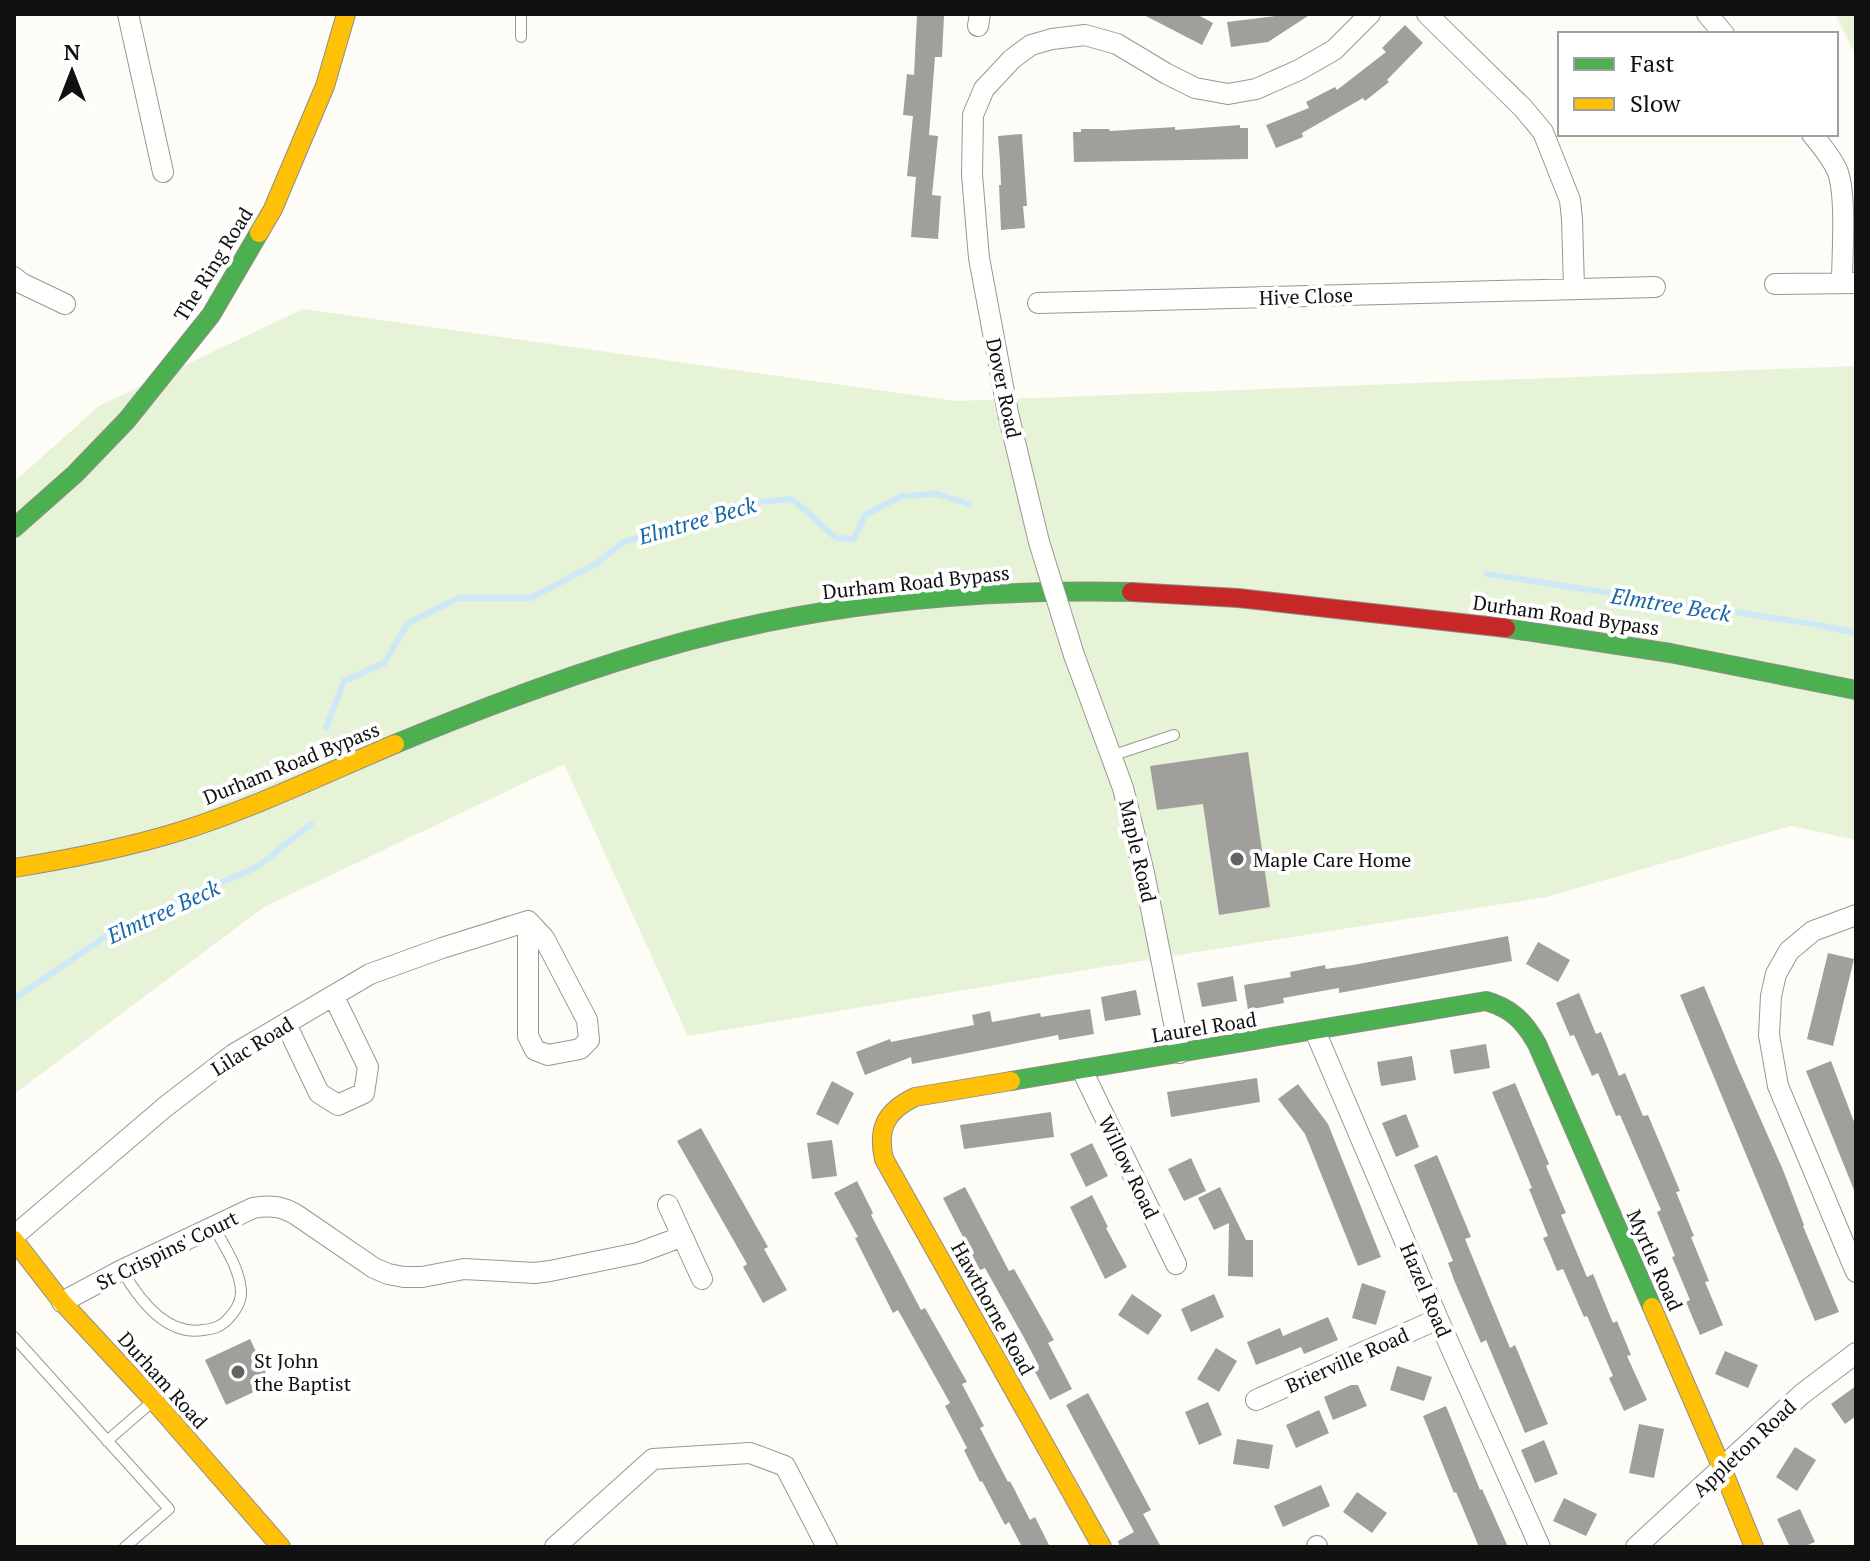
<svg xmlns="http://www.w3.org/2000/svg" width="1870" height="1561" font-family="'PT Serif',serif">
<rect width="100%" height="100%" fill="#fdfcf7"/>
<path fill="#e7f3d7" d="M1835,14H1856V56Z
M303,309L956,401L1856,366V840L1791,826L1546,897L1146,960L688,1036L564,764L264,907L14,1094V482L99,406Z"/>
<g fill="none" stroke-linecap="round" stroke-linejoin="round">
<path stroke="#cde8f7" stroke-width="6" d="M1487,574L1813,624L1856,633
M326,728L344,681L384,663L408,623L459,598H531L599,562L623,542L678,527L737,504L792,499L836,538L854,539L865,515L902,496L937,494L969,504
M14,999L121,926L257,867L311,824"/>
</g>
<path fill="#a19f9c" d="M1142,14H1196L1213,23L1202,45Z
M1291,14H1311L1268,42L1231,47L1227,22Z
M917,15L944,16L942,57H935L929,135L938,136L932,195L941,196L938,239L911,237L916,177L907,176L913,116L903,115L907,74L914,75Z
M1405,25L1423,43L1387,80L1389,82L1365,101L1363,98L1302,133L1303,137L1276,148L1266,125L1309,108L1306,102L1335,87L1337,90L1386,52L1382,48Z
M1240,125V128H1248V159L1074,162L1073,132H1081V129H1109L1110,131L1175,127V130Z
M1022,134L1027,206H1023L1025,228L1001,230L999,185H1001L1000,161L998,136Z
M1248,752L1270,907L1219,915L1203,804L1157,810L1150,766Z
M1508,936L1512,961L1339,993V988L1283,998L1284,1003L1248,1010L1244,985L1291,977L1290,972L1325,965L1326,969L1353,965Z
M1538,942L1570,960L1558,982L1526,964Z
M1828,953L1854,959L1833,1046L1807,1039Z
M1233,976L1237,1001L1202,1007L1197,983Z
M1704,986L1738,1068L1783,1170L1804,1225L1803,1226L1839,1312L1815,1321L1680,995Z
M1136,990L1141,1015L1105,1021L1101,997Z
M1579,993L1596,1034L1601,1032L1619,1076L1625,1073L1643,1116L1648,1115L1680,1191L1676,1192L1694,1236L1691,1237L1709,1281L1705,1282L1723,1325L1700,1335L1686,1302L1690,1300L1672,1257L1675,1256L1657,1212L1661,1210L1620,1115L1616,1116L1598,1073L1592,1076L1574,1035L1570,1036L1556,1003Z
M1090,1009L1094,1034L1059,1040L1058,1035L912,1064L911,1057L865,1075L856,1052L890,1039L891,1042L974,1025L972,1015L990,1011L992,1022L1040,1013L1041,1017Z
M1486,1044L1490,1068L1454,1074L1450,1050Z
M1412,1056L1416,1080L1381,1086L1377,1062Z
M1831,1061L1856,1127V1195L1806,1071Z
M1257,1078L1260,1102L1171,1117L1167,1092Z
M832,1081L854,1093L838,1125L816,1114Z
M1515,1083L1549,1164L1546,1166L1566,1213L1561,1215L1587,1277L1593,1274L1613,1323L1617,1321L1631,1355L1627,1356L1647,1400L1624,1411L1609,1378L1613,1376L1587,1316L1584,1317L1563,1269L1557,1271L1550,1254L1543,1238L1548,1236L1529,1189L1532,1188L1492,1092Z
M1298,1084L1328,1124L1381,1257L1358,1266L1305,1134L1278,1099Z
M1051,1112L1054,1137L964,1149L960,1125Z
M1406,1114L1419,1147L1396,1157L1382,1123Z
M701,1128L768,1247L764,1249L787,1290L763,1303L743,1267L747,1264L677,1141Z
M832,1140L837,1176L812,1179L807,1143Z
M1092,1143L1108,1176L1086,1187L1070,1154Z
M1437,1155L1471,1237L1465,1239L1490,1300L1510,1348L1515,1345L1548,1424L1525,1433L1486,1340L1481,1343L1454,1280L1448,1263L1453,1261L1414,1165Z
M1191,1158L1206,1191L1184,1201L1168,1169Z
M857,1181L873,1213L871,1215L921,1310L925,1308L967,1382L962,1384L984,1426L980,1428L1008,1482L1010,1481L1030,1520L1035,1517L1050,1547H1022L1009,1522L1005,1525L982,1481L980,1482L964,1450L967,1448L945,1406L950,1403L898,1310L893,1313L855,1238L858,1237L834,1193Z
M965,1187L1009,1271L1014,1269L1054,1340L1048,1343L1072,1389L1050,1400L1033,1368L1039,1366L1023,1336L985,1268L980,1270L943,1198Z
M1220,1187L1246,1240H1253V1277L1228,1276L1229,1223L1214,1230L1198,1198Z
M1092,1195L1108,1227L1106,1228L1127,1267L1105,1279L1070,1207Z
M1362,1283L1386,1291L1376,1325L1352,1318Z
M1132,1294L1162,1315L1148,1335L1118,1315Z
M1214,1294L1224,1317L1191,1332L1181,1309Z
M1328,1317L1338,1340L1304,1354L1301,1347L1256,1365L1247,1342L1280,1328L1283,1336Z
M250,1339L271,1384L226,1405L205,1360Z
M1216,1348L1237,1361L1219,1392L1197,1379Z
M1725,1351L1758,1365L1748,1388L1715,1374Z
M1397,1366L1432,1377L1424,1401L1390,1390Z
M1351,1385H1358L1367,1406L1333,1420L1324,1397Z
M1856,1386V1416L1845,1424L1831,1404Z
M1088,1393L1151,1510L1143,1514L1161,1547H1120L1118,1541L1134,1532L1066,1405Z
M1208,1402L1222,1435L1199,1445L1185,1412Z
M1446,1406L1480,1490L1482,1489L1508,1547H1479L1456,1492L1454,1493L1423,1416Z
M1319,1410L1329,1433L1296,1448L1286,1425Z
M1639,1424L1664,1429L1654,1478L1629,1473Z
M1237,1439L1273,1445L1269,1469L1233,1464Z
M1544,1440L1558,1474L1535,1483L1521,1450Z
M1795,1447L1816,1460L1797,1491L1776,1477Z
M1321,1485L1330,1506L1283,1527L1274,1506Z
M1357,1492L1387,1513L1372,1533L1343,1512Z
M1564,1498L1597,1514L1586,1536L1553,1521Z
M1800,1509L1815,1542L1803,1547H1790L1777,1519Z"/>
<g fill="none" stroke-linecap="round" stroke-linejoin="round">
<defs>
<path id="lane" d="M521,14V37
M1111,756L1174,735
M122,1270C138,1298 166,1336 203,1330C212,1329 218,1328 225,1322C234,1313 242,1303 241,1290C239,1267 224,1246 214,1227
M14,1337L169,1509L125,1547
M107,1441L152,1402"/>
<path id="street" d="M128,14L163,172
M1427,14L1523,108L1543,132L1570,200L1572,219L1574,288
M1707,14L1724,34
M978,26L980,14
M1812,134C1821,145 1831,157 1837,170C1847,193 1842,256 1842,283
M14,277L21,283L65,304
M1775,284L1855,283
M1038,303L1655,287
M1039,542L1008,413L979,258L972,175L973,115L984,89L1012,59L1031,45L1052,39L1085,35L1117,44L1167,74L1195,88L1228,94L1256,89L1299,70L1334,50L1370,14
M1074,655L1123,788L1144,873L1180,1053
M1856,915L1813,931L1789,951L1776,974L1771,996L1769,1035L1778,1086L1856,1272
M528,921L544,938L587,1020L589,1040L580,1049L548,1055L535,1050L528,1036Z
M286,1024L319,1093L338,1105L364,1093L368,1067L334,997
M1315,1031L1438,1319L1540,1547
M1082,1070L1176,1264
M668,1205L702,1279
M14,1236L165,1107L234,1054L370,974L442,948L528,921
M62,1302L122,1270L253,1208C271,1205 283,1206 298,1216L374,1268L388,1274L404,1277H422L464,1269L535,1273L550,1271L638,1253L681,1237
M1256,1400L1438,1319
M1317,1546V1547
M555,1547L653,1459L750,1453L785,1466L827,1547
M1636,1547L1802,1394L1856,1353"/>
<path id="fast" d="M14,528L75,474L127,420L211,315L259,233
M1506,628L1670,653L1856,690
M395,744C490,705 587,668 687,641C831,602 982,589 1131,592
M1011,1081L1486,1001C1511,1008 1524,1021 1537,1044L1652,1307"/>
<path id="slow" d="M259,233L273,209L325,86L346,14
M14,868C70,859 126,848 181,831C254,808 324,774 395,744
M1011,1081L915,1097C886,1111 877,1128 884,1159L1102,1547
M14,1240L62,1302L153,1400L281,1547
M1652,1307L1722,1468L1754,1547"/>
<path id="jam" d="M1131,592L1238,598L1506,628"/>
</defs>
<use href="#lane" stroke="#979795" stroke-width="12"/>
<use href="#street" stroke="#979795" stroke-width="22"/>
<use href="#fast" stroke="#8e8d8b" stroke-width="20"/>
<use href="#slow" stroke="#8e8d8b" stroke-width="20"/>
<use href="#jam" stroke="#8e8d8b" stroke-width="20"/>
<use href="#lane" stroke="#fffffe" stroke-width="10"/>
<use href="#street" stroke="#fffffe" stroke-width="20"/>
<use href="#fast" stroke="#4caf50" stroke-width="18"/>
<use href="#slow" stroke="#ffc107" stroke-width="18"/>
<use href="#jam" stroke="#c62828" stroke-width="18"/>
<defs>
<path id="street-bridge" d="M1039,542L1074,655"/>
</defs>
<use href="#street-bridge" stroke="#979795" stroke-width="22" stroke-linecap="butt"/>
<use href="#street-bridge" stroke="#fffffe" stroke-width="20"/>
</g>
<g fill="#646362" stroke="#fff" stroke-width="3">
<circle cx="1237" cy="859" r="8"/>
<circle cx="238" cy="1372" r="8"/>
</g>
<g text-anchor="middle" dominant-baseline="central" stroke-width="8" stroke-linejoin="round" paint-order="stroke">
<g font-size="20" fill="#111" stroke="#fff">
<text transform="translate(213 264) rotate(-58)">The Ring Road</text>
<text transform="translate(1306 296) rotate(-2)">Hive Close</text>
<text transform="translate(1004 388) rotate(78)">Dover Road</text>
<text transform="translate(916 582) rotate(-6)">Durham Road Bypass</text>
<text transform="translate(1566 615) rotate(8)">Durham Road Bypass</text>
<text transform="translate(291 763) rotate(-22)">Durham Road Bypass</text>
<text transform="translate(1138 851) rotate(77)">Maple Road</text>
<text transform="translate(1204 1027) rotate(-9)">Laurel Road</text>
<text transform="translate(252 1046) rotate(-32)">Lilac Road</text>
<text transform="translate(1129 1167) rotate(64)">Willow Road</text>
<text transform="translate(167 1250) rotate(-26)">St Crispins' Court</text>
<text transform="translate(1655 1260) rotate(66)">Myrtle Road</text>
<text transform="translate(1426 1290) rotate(67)">Hazel Road</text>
<text transform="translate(993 1308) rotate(61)">Hawthorne Road</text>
<text transform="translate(1347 1360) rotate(-24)">Brierville Road</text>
<text transform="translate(163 1380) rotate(48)">Durham Road</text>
<text transform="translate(1744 1448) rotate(-43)">Appleton Road</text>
</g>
<g font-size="20" fill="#111" stroke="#fff" text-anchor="start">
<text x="1253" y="859">Maple Care Home</text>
<text x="254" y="1360">St John<tspan x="254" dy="23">the Baptist</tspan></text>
</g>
<g font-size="22" font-style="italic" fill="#1768a6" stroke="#fff">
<text transform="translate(697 520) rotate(-16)">Elmtree Beck</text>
<text transform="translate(1671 604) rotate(9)">Elmtree Beck</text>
<text transform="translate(163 911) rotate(-25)">Elmtree Beck</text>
</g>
</g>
<rect width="1870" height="1561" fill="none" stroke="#111111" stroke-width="32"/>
<rect x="1558" y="32" width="280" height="104" fill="#ffffff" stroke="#a0a0a0" stroke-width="2"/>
<rect x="1574" y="58" width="40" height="12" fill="#4caf50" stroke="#a0a0a0" stroke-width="2"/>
<text x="1630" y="72" font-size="24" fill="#111111">Fast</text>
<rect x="1574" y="98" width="40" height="12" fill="#ffc107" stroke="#a0a0a0" stroke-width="2"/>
<text x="1630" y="112" font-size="24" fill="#111111">Slow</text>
<g transform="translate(72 72)" stroke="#ffffff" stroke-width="6" paint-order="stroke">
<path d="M0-6L14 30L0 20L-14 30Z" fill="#111111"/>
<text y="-12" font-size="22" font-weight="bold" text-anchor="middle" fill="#111111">N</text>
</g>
</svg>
